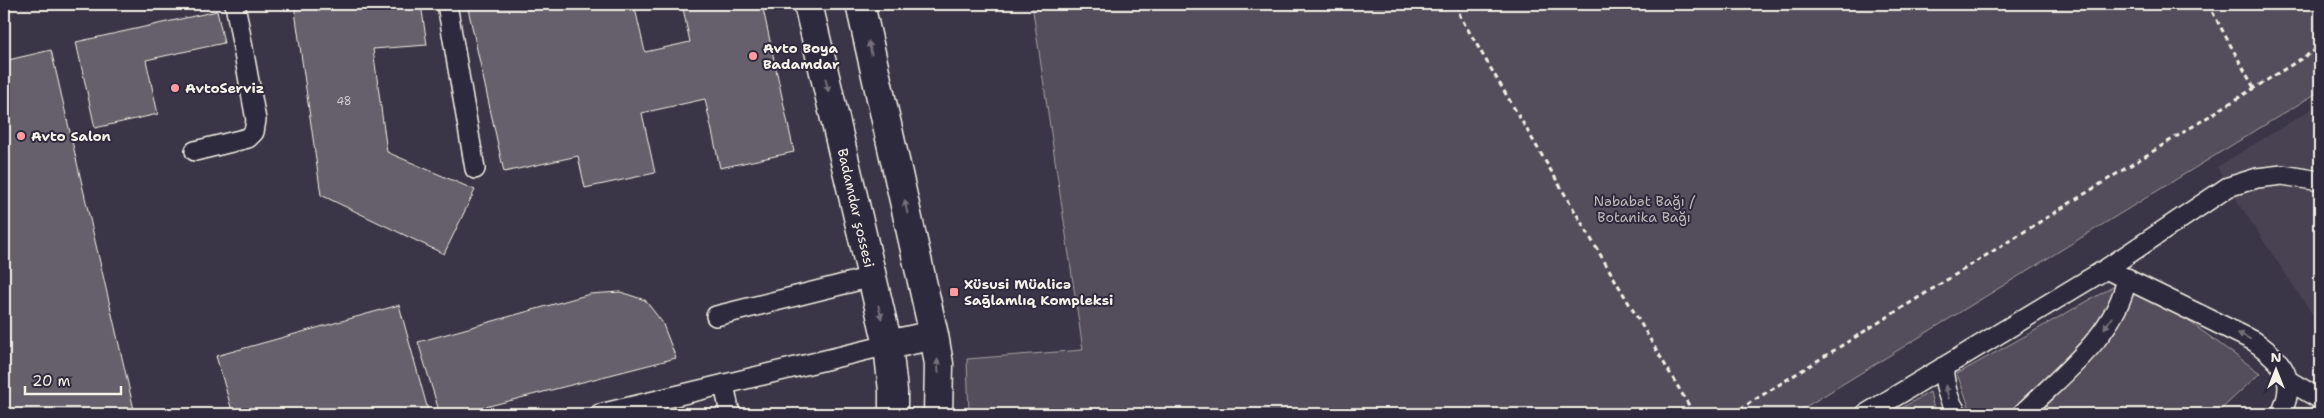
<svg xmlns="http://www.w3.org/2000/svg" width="2324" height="418" font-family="'Shantell Sans',sans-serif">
<rect width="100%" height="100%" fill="#3b3647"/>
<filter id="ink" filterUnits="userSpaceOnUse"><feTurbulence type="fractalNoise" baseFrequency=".02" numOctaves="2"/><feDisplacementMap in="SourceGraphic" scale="10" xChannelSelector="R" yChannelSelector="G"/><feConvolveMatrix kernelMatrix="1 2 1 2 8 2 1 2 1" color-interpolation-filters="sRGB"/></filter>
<g filter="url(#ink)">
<path fill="#484352" d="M2320,104V326L2228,187L2217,167Z"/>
<path fill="#534e5c" stroke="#a4a0a2" d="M1032,4H2320V91L1794,414H969L967,359L1083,350Z
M2129,278L2260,373L2216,414H1972L1957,374Z
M1930,392L1935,414H1891Z"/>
<path fill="#65616c" stroke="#f4f1e8" d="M294,4H421L427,45L373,49L387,152L475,190L444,254L321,195Z
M467,4H634L645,52L690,42L682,4H762L794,152L720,168L705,99L642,113L655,173L585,188L578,156L504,172Z
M217,11L224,43L146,60L158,114L95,128L76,42Z
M51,50L135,414H4V298L8,297L4,281V61Z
M620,292L645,300L662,322L676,358L458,414H440L418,342L590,294Z
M399,305L429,414H233L216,356Z"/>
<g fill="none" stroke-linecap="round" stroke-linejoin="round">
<defs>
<path id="service" d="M447,4L475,169
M195,151L248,138L254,132L256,120L235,4
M2106,269L2254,341C2283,362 2298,378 2281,414
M716,316L872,277
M1943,367C1945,385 1947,399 1958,414
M2289,381L2320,399
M724,384L730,414
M600,414L888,345
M1866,414L2106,269L2228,187L2257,178L2282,175L2320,181
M2022,414C2061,375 2116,335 2127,278"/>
<path id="secondary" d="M808,4L888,345L893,391V414
M860,4L934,335L939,364L938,414
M888,345L934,335"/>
</defs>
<use href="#service" stroke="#f4f1e8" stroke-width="22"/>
<use href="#secondary" stroke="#f4f1e8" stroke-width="31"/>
<path stroke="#f4f1e8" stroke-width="3" stroke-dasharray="5 4" stroke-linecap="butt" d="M1457,4L1460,16L1694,414
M2208,4L2254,88
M1732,414L2320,47"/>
<use href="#service" stroke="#2f2a3d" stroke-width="19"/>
<use href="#secondary" stroke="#2f2a3d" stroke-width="28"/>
</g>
<defs><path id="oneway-solid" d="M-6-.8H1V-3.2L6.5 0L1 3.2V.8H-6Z" transform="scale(1.25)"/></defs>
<g fill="#747079">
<use href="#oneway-solid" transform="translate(870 48) rotate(-103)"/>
<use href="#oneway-solid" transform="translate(827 85) rotate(77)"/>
<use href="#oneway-solid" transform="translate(906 207) rotate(-103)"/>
<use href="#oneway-solid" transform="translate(880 312) rotate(76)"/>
<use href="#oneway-solid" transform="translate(2108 323) rotate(123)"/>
<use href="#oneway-solid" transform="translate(2244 336) rotate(-154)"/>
<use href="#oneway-solid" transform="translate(938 366) rotate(-94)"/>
<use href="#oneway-solid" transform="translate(1947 392) rotate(-104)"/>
</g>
</g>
<g fill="#ff9aa2" stroke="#2f2a3d" stroke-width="2">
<circle cx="753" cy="56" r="5"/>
<circle cx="175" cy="88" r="5"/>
<circle cx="21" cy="136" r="5"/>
<rect x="949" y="287" width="10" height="10" rx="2.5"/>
</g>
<g text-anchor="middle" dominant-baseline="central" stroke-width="4" stroke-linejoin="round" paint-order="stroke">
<g font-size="11" fill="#d0cdc9">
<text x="344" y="101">48</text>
</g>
<g font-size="14" font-weight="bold" fill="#f4f1e8" stroke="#2f2a3d" text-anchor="start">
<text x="763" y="48">Avto Boya<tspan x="763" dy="16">Badamdar</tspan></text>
<text x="185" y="88">AvtoServiz</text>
<text x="31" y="136">Avto Salon</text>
<text x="964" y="284">Xüsusi Müalicə<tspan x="964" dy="16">Sağlamlıq Kompleksi</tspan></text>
</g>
<g font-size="14" fill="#bcb8b7" stroke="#2f2a3d">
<text x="1644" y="201">Nəbabət Bağı /<tspan x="1644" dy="16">Botanika Bağı</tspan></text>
</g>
<g font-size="14" fill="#f4f1e8" stroke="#2f2a3d">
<text transform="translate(856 208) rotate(77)">Badamdar şossesi</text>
</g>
</g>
<rect width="2324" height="418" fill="none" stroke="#2f2a3d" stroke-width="20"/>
<rect x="10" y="10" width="2304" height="398" fill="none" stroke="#f4f1e8" stroke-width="2" filter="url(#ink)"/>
<g transform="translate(2276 370)" stroke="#2f2a3d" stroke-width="4" paint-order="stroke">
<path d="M0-4L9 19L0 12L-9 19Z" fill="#f4f1e8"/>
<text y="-8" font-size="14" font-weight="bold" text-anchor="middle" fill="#f4f1e8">N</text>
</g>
<path d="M25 386v8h96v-8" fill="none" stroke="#f4f1e8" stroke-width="2.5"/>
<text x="32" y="386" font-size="15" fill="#f4f1e8" stroke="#2f2a3d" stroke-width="4" paint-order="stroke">20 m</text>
</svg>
